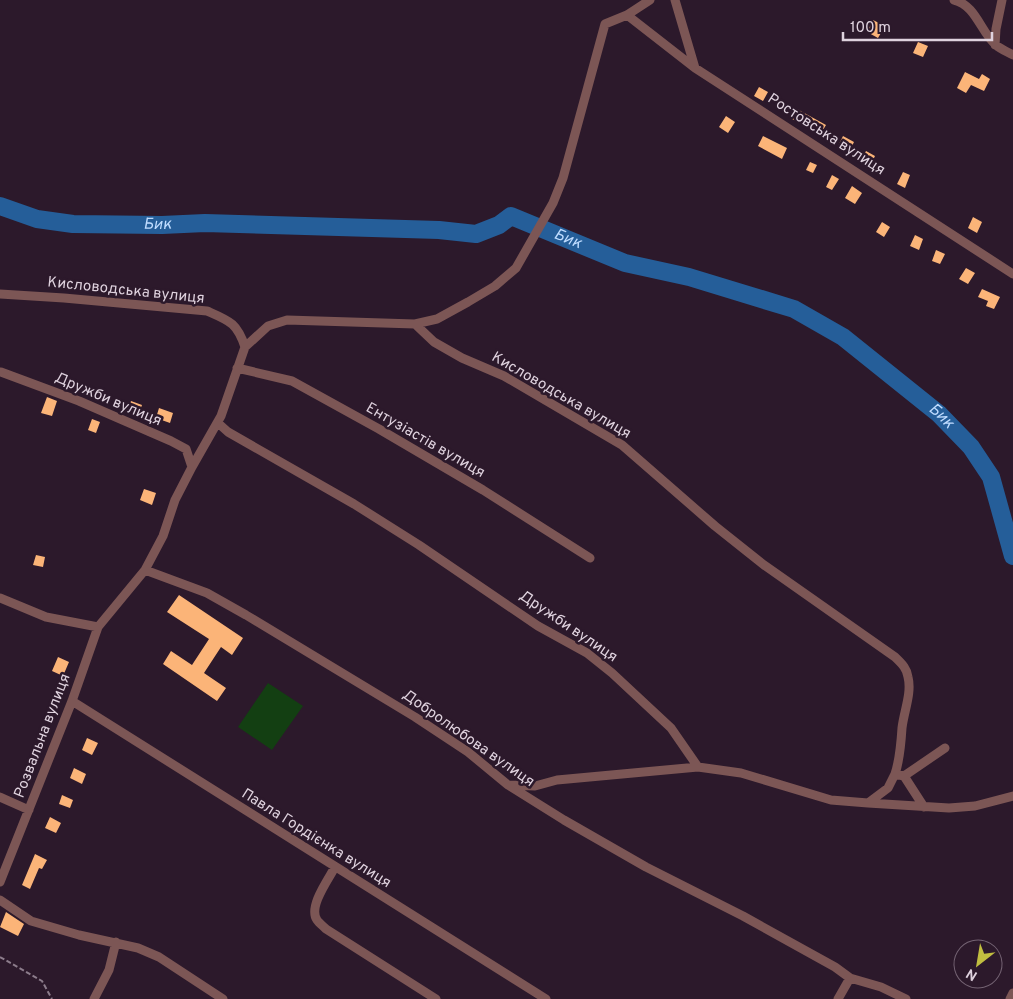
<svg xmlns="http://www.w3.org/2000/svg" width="1013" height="999" font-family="Overpass,sans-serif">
<rect width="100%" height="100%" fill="#2c192b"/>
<path fill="#133f12" d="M268,683L303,706L272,750L238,727Z"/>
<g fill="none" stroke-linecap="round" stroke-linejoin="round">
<path stroke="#255e99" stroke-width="18" id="s1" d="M0,206L37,219L73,224L162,225L205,223L439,230L476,234L499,225L511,216L625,263L689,277L794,309L843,337L939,414L971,447L991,477L1013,556"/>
</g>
<path fill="#fbb478" d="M873,20L885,26L878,38L867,32Z
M918,42L928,46L923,57L913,53Z
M965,72L979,79L982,74L990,79L984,91L971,85L966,93L957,88Z
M759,87L768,92L763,101L754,96Z
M797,109L826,125L820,135L811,129L812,128L792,119Z
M726,116L735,122L728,133L719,127Z
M763,136L787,148L782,159L758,146Z
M843,136L854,142L849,152L838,146Z
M866,151L875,156L870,166L861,161Z
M810,162L817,165L813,173L806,170Z
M903,172L910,175L905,188L897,184Z
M832,175L839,179L832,190L826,187Z
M852,186L862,193L855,204L845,198Z
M973,217L982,222L977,233L968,228Z
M882,222L890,227L884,237L876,232Z
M915,235L923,239L919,250L910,246Z
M936,250L945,254L940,264L932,261Z
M966,268L975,273L968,284L959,279Z
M982,289L1000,297L994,309L986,306L988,301L978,297Z
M47,397L57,401L52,416L41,413Z
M131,401L142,405L139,413L128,409Z
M159,408L173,413L170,423L156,418Z
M92,419L100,422L96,433L88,430Z
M144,489L156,493L152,505L140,500Z
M36,555L45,557L43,567L33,565Z
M179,595L243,638L232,655L221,647L204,673L226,688L217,701L163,664L171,651L192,665L209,639L167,612Z
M58,657L69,662L63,676L52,671Z
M87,738L98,743L92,755L82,750Z
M74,768L86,774L82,784L70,778Z
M62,795L73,800L70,808L59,804Z
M50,817L61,823L56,833L45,828Z
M35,854L47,860L42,869L39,868L30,889L22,885Z
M6,912L24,924L18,936L0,927Z"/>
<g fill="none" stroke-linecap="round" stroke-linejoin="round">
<path stroke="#8c7c8b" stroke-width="2" stroke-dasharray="5 2.5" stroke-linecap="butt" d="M0,957L42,981L52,999"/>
<path stroke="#7c5655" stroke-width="9" d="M675,0L695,68
M954,0C976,5 981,33 996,45C1000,49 1008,52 1013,55
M627,15L695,68L1013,274
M995,45L996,29L1002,0
M0,294L64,298L207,311C230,321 237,323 245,347L268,326L287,320L415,324L434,342L462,358L504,376L622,445L715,526L764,565L895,657C901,663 907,668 908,677C912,693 904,711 902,728C901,744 900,759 895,774L904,776L945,748
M415,324L437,319L468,302L495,286L516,268L553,203L563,178L605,24L627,15L650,0
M237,368L292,381L379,429L483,490L590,558
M1,372L79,401L171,441L186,449L192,467
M218,423L228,432L354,504L419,545L538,626L587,653L612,673L671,728L698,767L741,773L831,800L868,803L888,788L895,774
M145,570L163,536L175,500L192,467L221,416L245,347
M0,598L46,617L98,627L145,570L207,593L246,615L415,717L468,752L508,785L564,820L646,867L743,916L835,967L850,978L881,987L906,999
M72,701L546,999
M904,776L924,807
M509,785L535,786L557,780L698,767
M0,797L29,810
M868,803L949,808L975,806L1013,796
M335,867C328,880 308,907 317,920C319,923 323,926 326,929L436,999
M0,882L72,701L98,627
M0,900L31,921L79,935L138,948L159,957L223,999
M94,999L109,970L116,942
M838,999L850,978
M1010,999L1013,993"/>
</g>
<g text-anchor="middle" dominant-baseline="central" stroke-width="5" stroke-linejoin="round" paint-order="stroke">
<g font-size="15" fill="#dfd2de" stroke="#2c192b">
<text transform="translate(826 135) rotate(33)">Ростовська вулиця</text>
<text transform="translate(126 291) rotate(6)">Кисловодська вулиця</text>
<text transform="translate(561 396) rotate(30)">Кисловодська вулиця</text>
<text transform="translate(108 400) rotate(23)">Дружби вулиця</text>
<text transform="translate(425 441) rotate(30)">Ентузіастів вулиця</text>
<text transform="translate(568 627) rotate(34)">Дружби вулиця</text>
<text transform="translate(43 736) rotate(-69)">Розвальна вулиця</text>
<text transform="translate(468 739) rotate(35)">Добролюбова вулиця</text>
<text transform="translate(316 839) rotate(32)">Павла Гордієнка вулиця</text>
</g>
<g font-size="16" font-style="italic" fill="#bfdcff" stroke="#2c192b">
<text stroke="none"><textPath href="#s1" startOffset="160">Бик</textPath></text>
<text stroke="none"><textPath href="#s1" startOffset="580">Бик</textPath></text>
<text stroke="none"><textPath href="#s1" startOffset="1000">Бик</textPath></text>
</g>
</g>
<g transform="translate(978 964) rotate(211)"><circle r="24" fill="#2c192b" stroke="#746373"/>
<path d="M0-4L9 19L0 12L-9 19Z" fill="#c1be40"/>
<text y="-8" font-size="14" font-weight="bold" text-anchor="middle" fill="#dfd2de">N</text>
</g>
<path d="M843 32v8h149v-8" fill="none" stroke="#dfd2de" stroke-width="2.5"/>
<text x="850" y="32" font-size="15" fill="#dfd2de" stroke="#2c192b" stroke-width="4" paint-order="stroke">100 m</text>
</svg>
